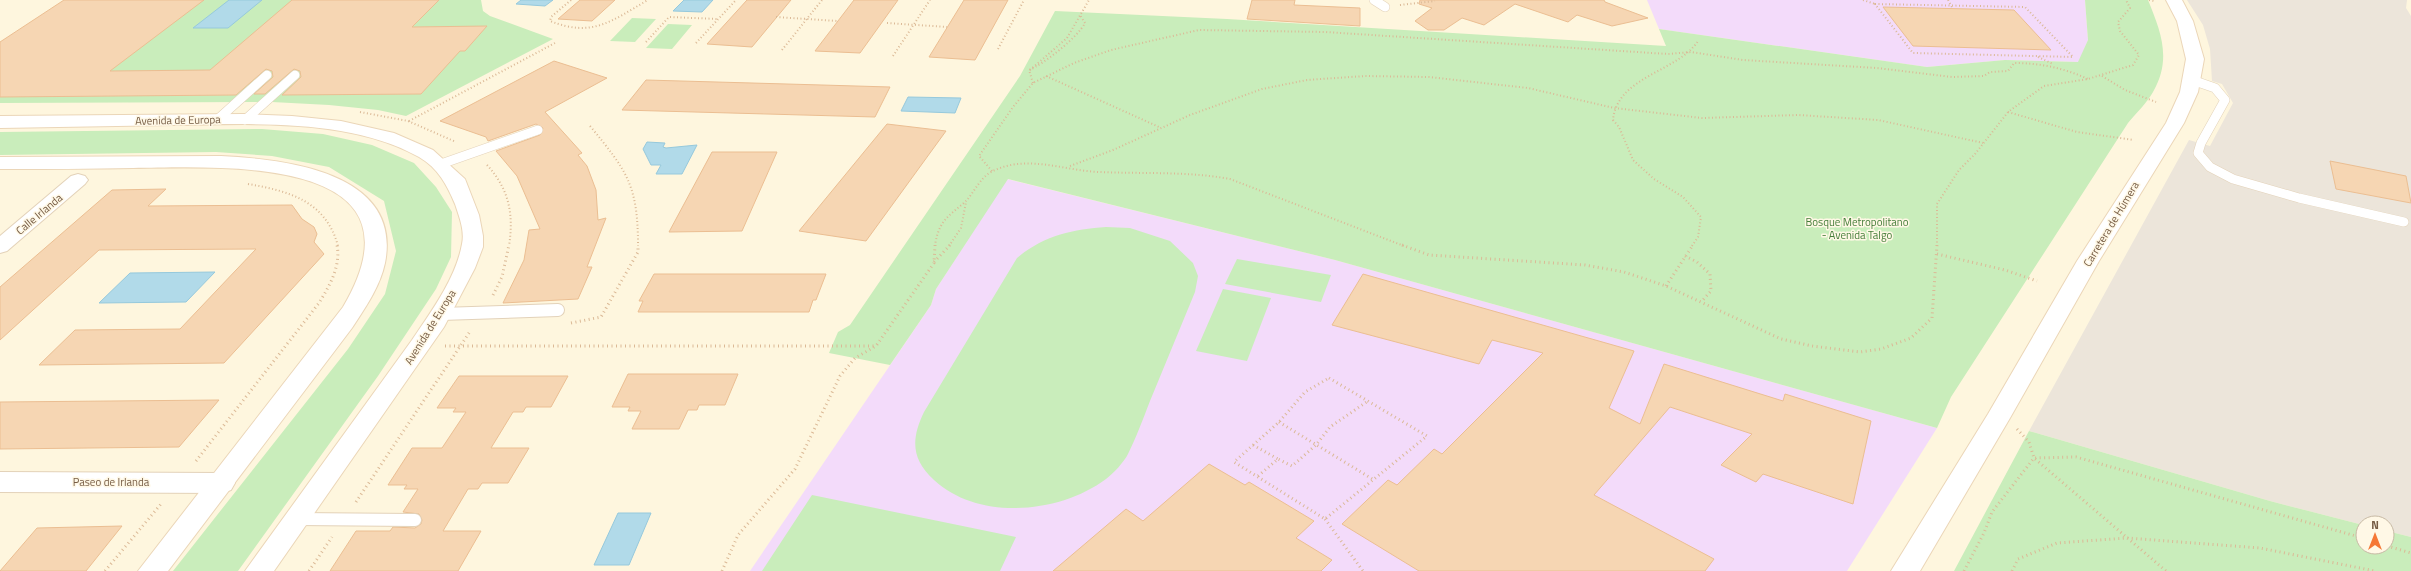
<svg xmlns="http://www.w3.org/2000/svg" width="2411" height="571" font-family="'Titillium Web',sans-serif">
<rect width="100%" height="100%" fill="#fef6de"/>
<path fill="#ece5da" d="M2187,0H2407L2406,8L2411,16V537L2387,531V523H2363V525L2270,501L2029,431L2189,140L2210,146L2233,103L2222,84L2212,81L2210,49L2203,25Z"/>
<path fill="#f3dbfa" d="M1647,0H2085L2088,40L2079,62L2005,60L1927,67L1659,29Z
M1007,179L1335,260L1937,428L1847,571H750L931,305L936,289Z"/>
<path fill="#c9edbb" d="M137,0H481L483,11L490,16L553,39L406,116L378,110L329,105L272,102L0,103V96Z
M2085,0H2148C2161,32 2172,59 2153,92C2147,103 2136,113 2128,123L1951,397L1937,428L1335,260L1008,179L936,289L931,305L890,365L829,353L838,332L850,325L1020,76L1055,11L1227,19L1666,46L1659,29L1927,67L2005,60L2078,62L2088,40Z
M632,18L656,19L635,42L610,41Z
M668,24L692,25L672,49L646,48Z
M262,129L323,134L372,145L414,163L436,187L452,212L451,257L436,289L378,376L238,571H173L348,349L385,294L396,251L384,201L329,167L272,156L216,152L0,155V132Z
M1106,227L1130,228L1170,241L1193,263L1198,276L1195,292C1180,328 1165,365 1150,401C1143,419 1136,438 1128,454C1124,462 1113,474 1106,479C1059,514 978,521 934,480C911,459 911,439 924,412L1017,258C1043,236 1073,229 1106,227Z
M1237,259L1331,275L1321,302L1225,284Z
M1223,289L1271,298L1247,361L1196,351Z
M2029,431L2270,501L2363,525V547H2387V531L2411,537V571H1954Z
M812,495L1016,537L1000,571H762Z"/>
<path fill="#b1dae9" stroke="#96c9dc" d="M229,0H262L228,28H193Z
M521,0H553L545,6L516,4Z
M684,0H713L702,12L673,11Z
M908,97L961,98L955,113L901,111Z
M647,142L665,143L663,147L666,148L697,145L682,174H656L661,165H651L643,149Z
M215,272L186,302L99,303L130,273Z
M618,513H651L629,565H594Z"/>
<path fill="#f6d6b3" stroke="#ebbe92" d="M64,0H204L110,71L210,70L292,0H439L412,27L487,26L465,51H460L421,94L282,95L301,77L300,71L294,69L265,94H254L273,77L272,71L266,69L236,95L0,97V42Z
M580,0H615L592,21L558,19Z
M747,0H791L752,47L707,44Z
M854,0H898L860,53L815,51Z
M964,0H1008L975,60L929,57Z
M1252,0H1295L1294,5L1360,8V26L1247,19Z
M1420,0H1604L1605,2L1648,18L1612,26L1577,15L1568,22L1515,4L1484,25L1462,18L1444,30H1428L1415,21L1432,8L1419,4Z
M1883,7L2014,10L2051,50L1913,46Z
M554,61L607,78L545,112L582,153L578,155L587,166L596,190L598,220L606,218L587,267H592L578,299L503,303L524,260L529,230L540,229L517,176L496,151L540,135L543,128L536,124L488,141L486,137L440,121Z
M646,80L822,85L890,87L875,117L622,110Z
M887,124L946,131L866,241L799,231Z
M712,152H777L742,231L669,232Z
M2330,161L2406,176L2411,203L2336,189Z
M166,189L148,206L292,205L302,219L314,227L317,234L314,242L324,254L224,363L39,365L75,330L180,329L256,249L99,250L0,340V287L112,190Z
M654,274H826L816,300H813L809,312H638L643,301H639Z
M1363,274L1634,351L1609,408L1640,424L1664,364L1783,401L1785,394L1871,421L1853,504L1763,474L1756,482L1721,465L1752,434L1670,407L1594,495L1714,559L1705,571H1419L1342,524L1388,480L1397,485L1434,449L1442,454L1543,353L1492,340L1479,364L1332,325Z
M628,374H738L725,405H699L697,410H688L679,429H632L641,411H628L630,407H612Z
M459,376H568L551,407H526L523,412H513L491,448H529L508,483H482L478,489H468L443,531H481L458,571H330L356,531H390L393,527L415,528L421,524L422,520L419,514L403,512L418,489H404L407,485H388L412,448H442L466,412H453L456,408H437Z
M219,400L179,447L0,449V402Z
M1209,464L1245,485L1249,482L1314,521L1296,538L1332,560L1321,571H1053L1126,509L1143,521Z
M122,526L86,571H0L37,528Z"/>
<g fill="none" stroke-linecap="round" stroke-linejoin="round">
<defs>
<path id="lane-far1" d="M1374,0L1385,7
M2192,80L2215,88L2225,100L2201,143L2198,153L2210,167L2233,179L2299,198L2404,222
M217,120L267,75
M245,120L295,75
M441,164L538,130"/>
<path id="lane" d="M441,314L558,310
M296,519L415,520"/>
<path id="street" d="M78,174L85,176L88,180L85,184L7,251L0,253V236L71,176Z
M0,472L222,473L231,476L235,483L231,490L222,493L0,492Z"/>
<path id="secondary" d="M2166,0H2182L2193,21L2204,59L2198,92L2184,123L2099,261L2010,418L1920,571H1891L1988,414L2077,261L2166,123L2180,92L2186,59L2177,21Z
M243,114L292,116L341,121L394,133L433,150L465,179L479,215L483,236V247L475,268L444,327L274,571H245L412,340C431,312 456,278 462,244C465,231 459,216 455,204C447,185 438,168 419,157C350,118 252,124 175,125C117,126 58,127 0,128V116Z
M221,156C283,159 403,171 385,263C380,287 365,308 352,328L168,571H138L343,307C433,154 222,167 133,168C89,169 44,169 0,169V157Z"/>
</defs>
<use href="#lane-far1" stroke="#e3d2b9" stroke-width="10"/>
<use href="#lane" stroke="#e3d2b9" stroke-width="14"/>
<use href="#street" stroke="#e3d2b9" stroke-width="2"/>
<use href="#secondary" stroke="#ebd6b8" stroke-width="2"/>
<path stroke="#dbb996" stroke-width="2" stroke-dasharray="1 2.5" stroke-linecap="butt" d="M571,0L551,17L550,21C593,38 611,21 648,0
M1863,0L1875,4
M1948,0L1953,9
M2149,0L2154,1
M1875,4L2025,7L2073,57L1913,53Z
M1400,5L1435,1
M776,17L838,21
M887,23L947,27
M646,42L669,17L718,19
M696,43L736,0
M998,49L1024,0
M782,50L822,0
M893,56L930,0
M2038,57L2053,64
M1030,70L1067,38L1089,0
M1046,76L1159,127
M2102,76L2125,90L2156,102
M1033,83L1029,70C1044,64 1078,37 1085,23L1080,15
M360,112L408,121L456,142
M2008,112L2077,132L2134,140
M409,121L555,43
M590,126C627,171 638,185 638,246
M487,165C509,189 514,214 509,246
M1070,166L1113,150L1190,115L1262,89L1307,80L1365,76L1429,77L1528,88L1614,108L1702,118L1798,115L1878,120L1983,143
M992,171L979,156L1013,107L1033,83L1074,63L1111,50L1199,30L1325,32L1668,54L1691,52L1743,60L1877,68L1952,77L1984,76L1990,72L2008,71L2014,63C2040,63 2064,68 2088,79
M248,184C289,191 326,201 338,246
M935,246C936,237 939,227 945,220C950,214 958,208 965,202C974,193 980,177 993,171C1027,154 1065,171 1100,172C1144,174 1187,171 1230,179L1404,246
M949,246L961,228L966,202
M1692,246L1698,237L1701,217L1683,197L1654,179L1633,160L1619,127L1613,120C1617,76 1678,72 1698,41
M1937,246V204L1959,170L1975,154L2008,112L2044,86L2088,79L2133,65L2139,55L2120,31L2118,22L2130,8L2126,0"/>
<path stroke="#dbb996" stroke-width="3" stroke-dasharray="1 3.5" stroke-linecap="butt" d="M1402,245L1429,255L1585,265L1624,272L1666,286L1781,339L1812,346L1860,352L1881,349L1911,338L1932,318L1937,245
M1937,254L2005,270L2037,281
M1685,256L1697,262L1710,274L1711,291L1701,302
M934,262L950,245
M1666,286L1693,245
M493,295L502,277L509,245
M571,323L601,317L638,252V245
M445,346H874
M1329,378L1427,436L1325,519L1234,462L1279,422L1305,392Z
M1279,422L1374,480
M2017,429L2029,442L2034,458L2166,571
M1253,445L1278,459
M196,461L319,303C330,285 341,266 337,245
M1258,476L1278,459L1292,466L1316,445L1330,427L1368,401
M356,502L471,330
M1325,519L1363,571
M2387,546L2411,553
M105,571L161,504
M309,571L332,537
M722,571L738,535L795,469L840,376L855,358L876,346L934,263L935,245
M1964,571L1984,533L1992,512L2034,458L2076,457L2363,538
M2012,571L2018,559L2057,543L2127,538L2260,548L2375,571"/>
<use href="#lane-far1" stroke="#fff" stroke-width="9"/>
<use href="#lane" stroke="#fff" stroke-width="12"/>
<use href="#street" fill="#fff" fill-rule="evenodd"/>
<use href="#secondary" fill="#fff" fill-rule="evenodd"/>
</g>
<g text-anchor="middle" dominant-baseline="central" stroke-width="3" stroke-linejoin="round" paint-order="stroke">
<g font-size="11" fill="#765c44" stroke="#fff8e6">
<text transform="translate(178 120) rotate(-1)">Avenida de Europa</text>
<text transform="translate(39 214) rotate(-40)">Calle Irlanda</text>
<text transform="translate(2111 224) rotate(-59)">Carretera de Húmera</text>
<text transform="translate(430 327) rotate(-58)">Avenida de Europa</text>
<text x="111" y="482">Paseo de Irlanda</text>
</g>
<g font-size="11" fill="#467e3a" stroke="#fff8e6">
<text x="1857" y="222">Bosque Metropolitano<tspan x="1857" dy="13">- Avenida Talgo</tspan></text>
</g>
</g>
<g transform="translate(2375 535)"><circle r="19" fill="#fff8e6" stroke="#c8baa5"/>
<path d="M0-3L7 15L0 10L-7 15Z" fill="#f57836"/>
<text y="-6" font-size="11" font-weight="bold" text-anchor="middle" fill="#765c44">N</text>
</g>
</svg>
